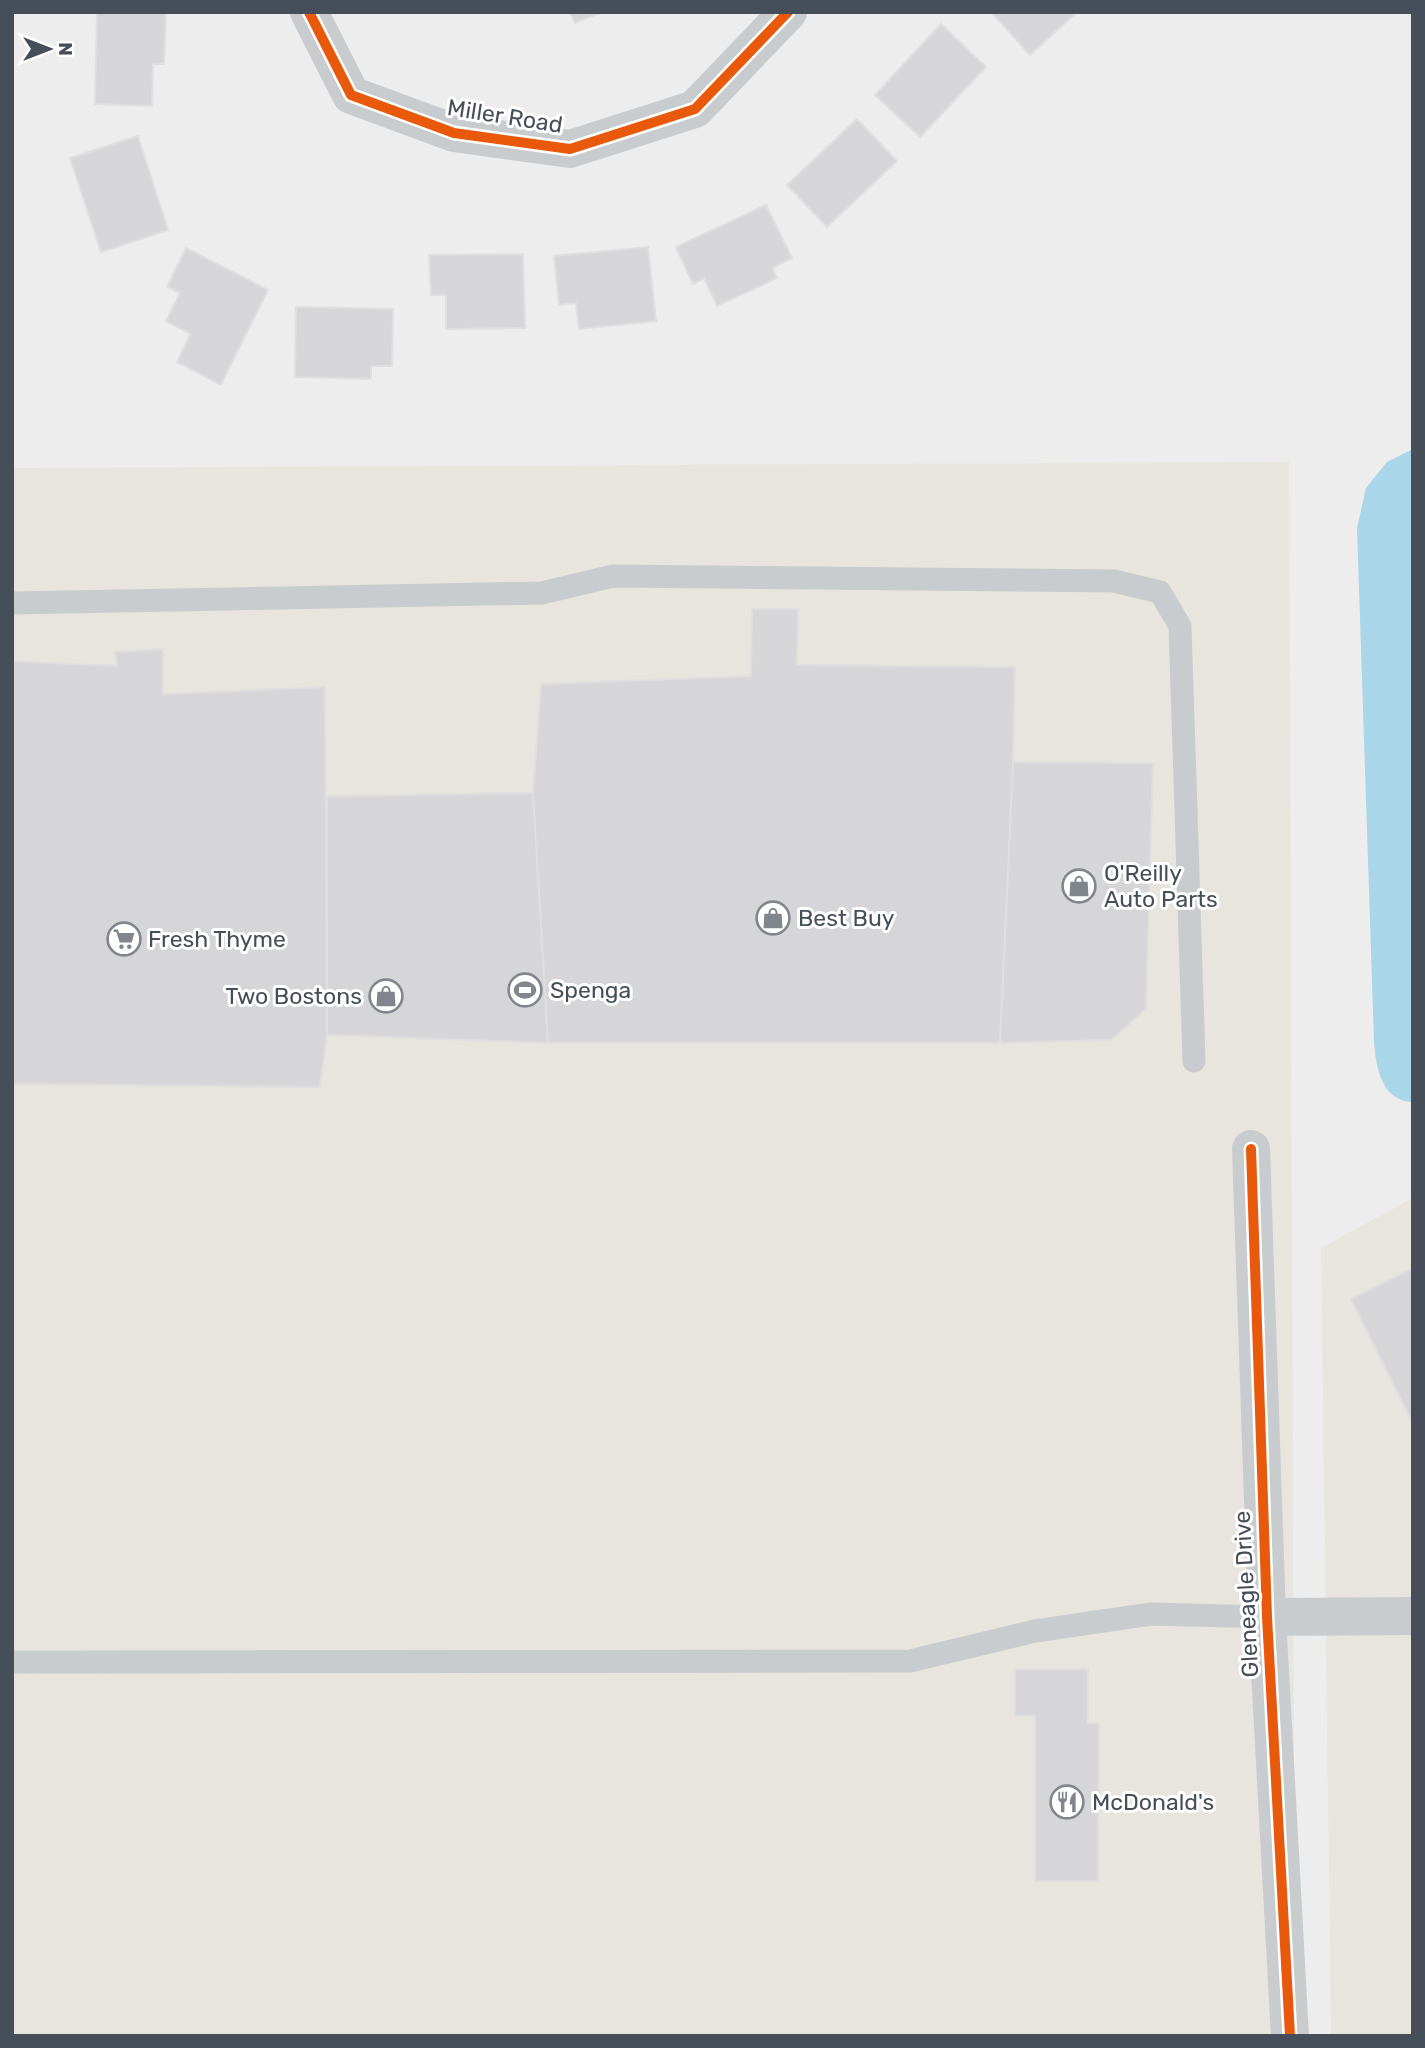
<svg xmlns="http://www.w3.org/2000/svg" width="1425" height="2048" font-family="Rubik,sans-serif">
<rect width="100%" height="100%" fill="#eeeded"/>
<path fill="#e7e5dd" d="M1289,462L1295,2036H12V468Z
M1413,1198V2036H1331L1321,1248Z"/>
<path fill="#a9d6e9" d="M1413,449V1102C1381,1101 1376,1067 1374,1042L1357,528L1366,488L1387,462Z"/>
<path fill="#d6d5d7" stroke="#dfdfe0" stroke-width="2" d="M97,12H166L164,64H153L152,106L95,104Z
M570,12H602L575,23Z
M991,12H1077L1030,55Z
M941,24L986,67L920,137L875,95Z
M857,119L897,161L827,227L787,185Z
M138,136L168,230L101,252L70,158Z
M766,205L792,258L772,268L777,278L717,306L704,278L693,284L676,247Z
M648,247L656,321L579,329L576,303L559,305L554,256Z
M186,248L268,290L221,385L177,362L191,334L166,321L180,293L167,287Z
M523,254L525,328L446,329V295H431L429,255Z
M296,307L393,309L392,366H371V379L295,377Z
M752,609H798L797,665L1015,667L1013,762L1000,1043H548L533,793L541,684L751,676Z
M163,649V694L325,687L327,1035L320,1087L12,1084V661L117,666L115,652Z
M1013,762L1153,763L1146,1009L1111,1040L1000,1043Z
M533,793L548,1043L327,1035V796Z
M1413,1268V1424L1351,1299Z
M1015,1669H1088V1723H1099L1098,1881H1035V1716H1015Z"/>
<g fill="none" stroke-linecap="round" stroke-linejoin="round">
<path stroke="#c9ccce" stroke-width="23" d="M12,603L542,593L613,576L1114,581L1160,592L1180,626L1194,1061
M12,1662L910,1661L1035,1631L1151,1614L1267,1617"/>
<path stroke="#c9ccce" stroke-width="38" d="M309,12L351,95L454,133L570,149L695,109L788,12
M1251,1149L1267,1617L1290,2036
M1267,1617L1413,1616"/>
<defs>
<path id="cycleway" d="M309,12L351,95L454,133L570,149L695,109L788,12
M1251,1149L1267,1617L1290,2036"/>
</defs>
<use href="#cycleway" stroke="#fff" stroke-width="15"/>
<use href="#cycleway" stroke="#e8590c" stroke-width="10"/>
</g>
<defs>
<symbol id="shop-ring" viewBox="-11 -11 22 22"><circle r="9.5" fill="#fff" stroke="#81868d" stroke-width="1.5"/><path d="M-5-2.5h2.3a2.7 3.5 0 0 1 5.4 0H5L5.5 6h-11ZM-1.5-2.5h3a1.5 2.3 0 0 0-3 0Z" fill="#81868d"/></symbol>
<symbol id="supermarket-ring" viewBox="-11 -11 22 22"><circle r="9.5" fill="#fff" stroke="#81868d" stroke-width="1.5"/><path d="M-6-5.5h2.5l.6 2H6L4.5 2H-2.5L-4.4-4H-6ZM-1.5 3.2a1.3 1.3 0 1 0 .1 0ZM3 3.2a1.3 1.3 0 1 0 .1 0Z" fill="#81868d"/></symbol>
<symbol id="stadium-ring" viewBox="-11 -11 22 22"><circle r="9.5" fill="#fff" stroke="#81868d" stroke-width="1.5"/><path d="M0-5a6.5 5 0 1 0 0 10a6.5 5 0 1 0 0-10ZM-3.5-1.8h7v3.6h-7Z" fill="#81868d"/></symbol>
<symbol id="restaurant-ring" viewBox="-11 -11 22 22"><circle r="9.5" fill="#fff" stroke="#81868d" stroke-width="1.5"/><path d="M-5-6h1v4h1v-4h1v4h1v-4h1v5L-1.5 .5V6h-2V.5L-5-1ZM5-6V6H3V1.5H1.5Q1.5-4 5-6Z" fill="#81868d"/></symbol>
</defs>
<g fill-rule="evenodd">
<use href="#shop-ring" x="1060" y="867" width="38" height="38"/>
<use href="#shop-ring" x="754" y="899" width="38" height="38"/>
<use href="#supermarket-ring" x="105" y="920" width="38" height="38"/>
<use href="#stadium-ring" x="506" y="971" width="38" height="38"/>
<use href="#shop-ring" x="367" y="977" width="38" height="38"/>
<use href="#restaurant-ring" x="1048" y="1783" width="38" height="38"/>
</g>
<g text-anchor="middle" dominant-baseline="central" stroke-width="6" stroke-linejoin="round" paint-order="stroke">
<g font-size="23" fill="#464e59" stroke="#fff">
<text transform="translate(505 116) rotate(9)">Miller Road</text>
<text transform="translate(1246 1594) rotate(-93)">Gleneagle Drive</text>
</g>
<g font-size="23" fill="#464e59" stroke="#fff" text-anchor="start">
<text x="1104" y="873">O'Reilly<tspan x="1104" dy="26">Auto Parts</tspan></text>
<text x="798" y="918">Best Buy</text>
<text x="148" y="939">Fresh Thyme</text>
<text x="550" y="990">Spenga</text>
<text x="362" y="996" text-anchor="end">Two Bostons</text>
<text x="1092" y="1802">McDonald's</text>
</g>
</g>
<rect width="1425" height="2048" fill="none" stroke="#464e59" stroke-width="28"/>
<g transform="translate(49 49) rotate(90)" stroke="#ffffff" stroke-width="5" paint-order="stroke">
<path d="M0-5L12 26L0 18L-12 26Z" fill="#464e59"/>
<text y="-10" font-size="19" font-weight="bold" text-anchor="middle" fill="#464e59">N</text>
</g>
</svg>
